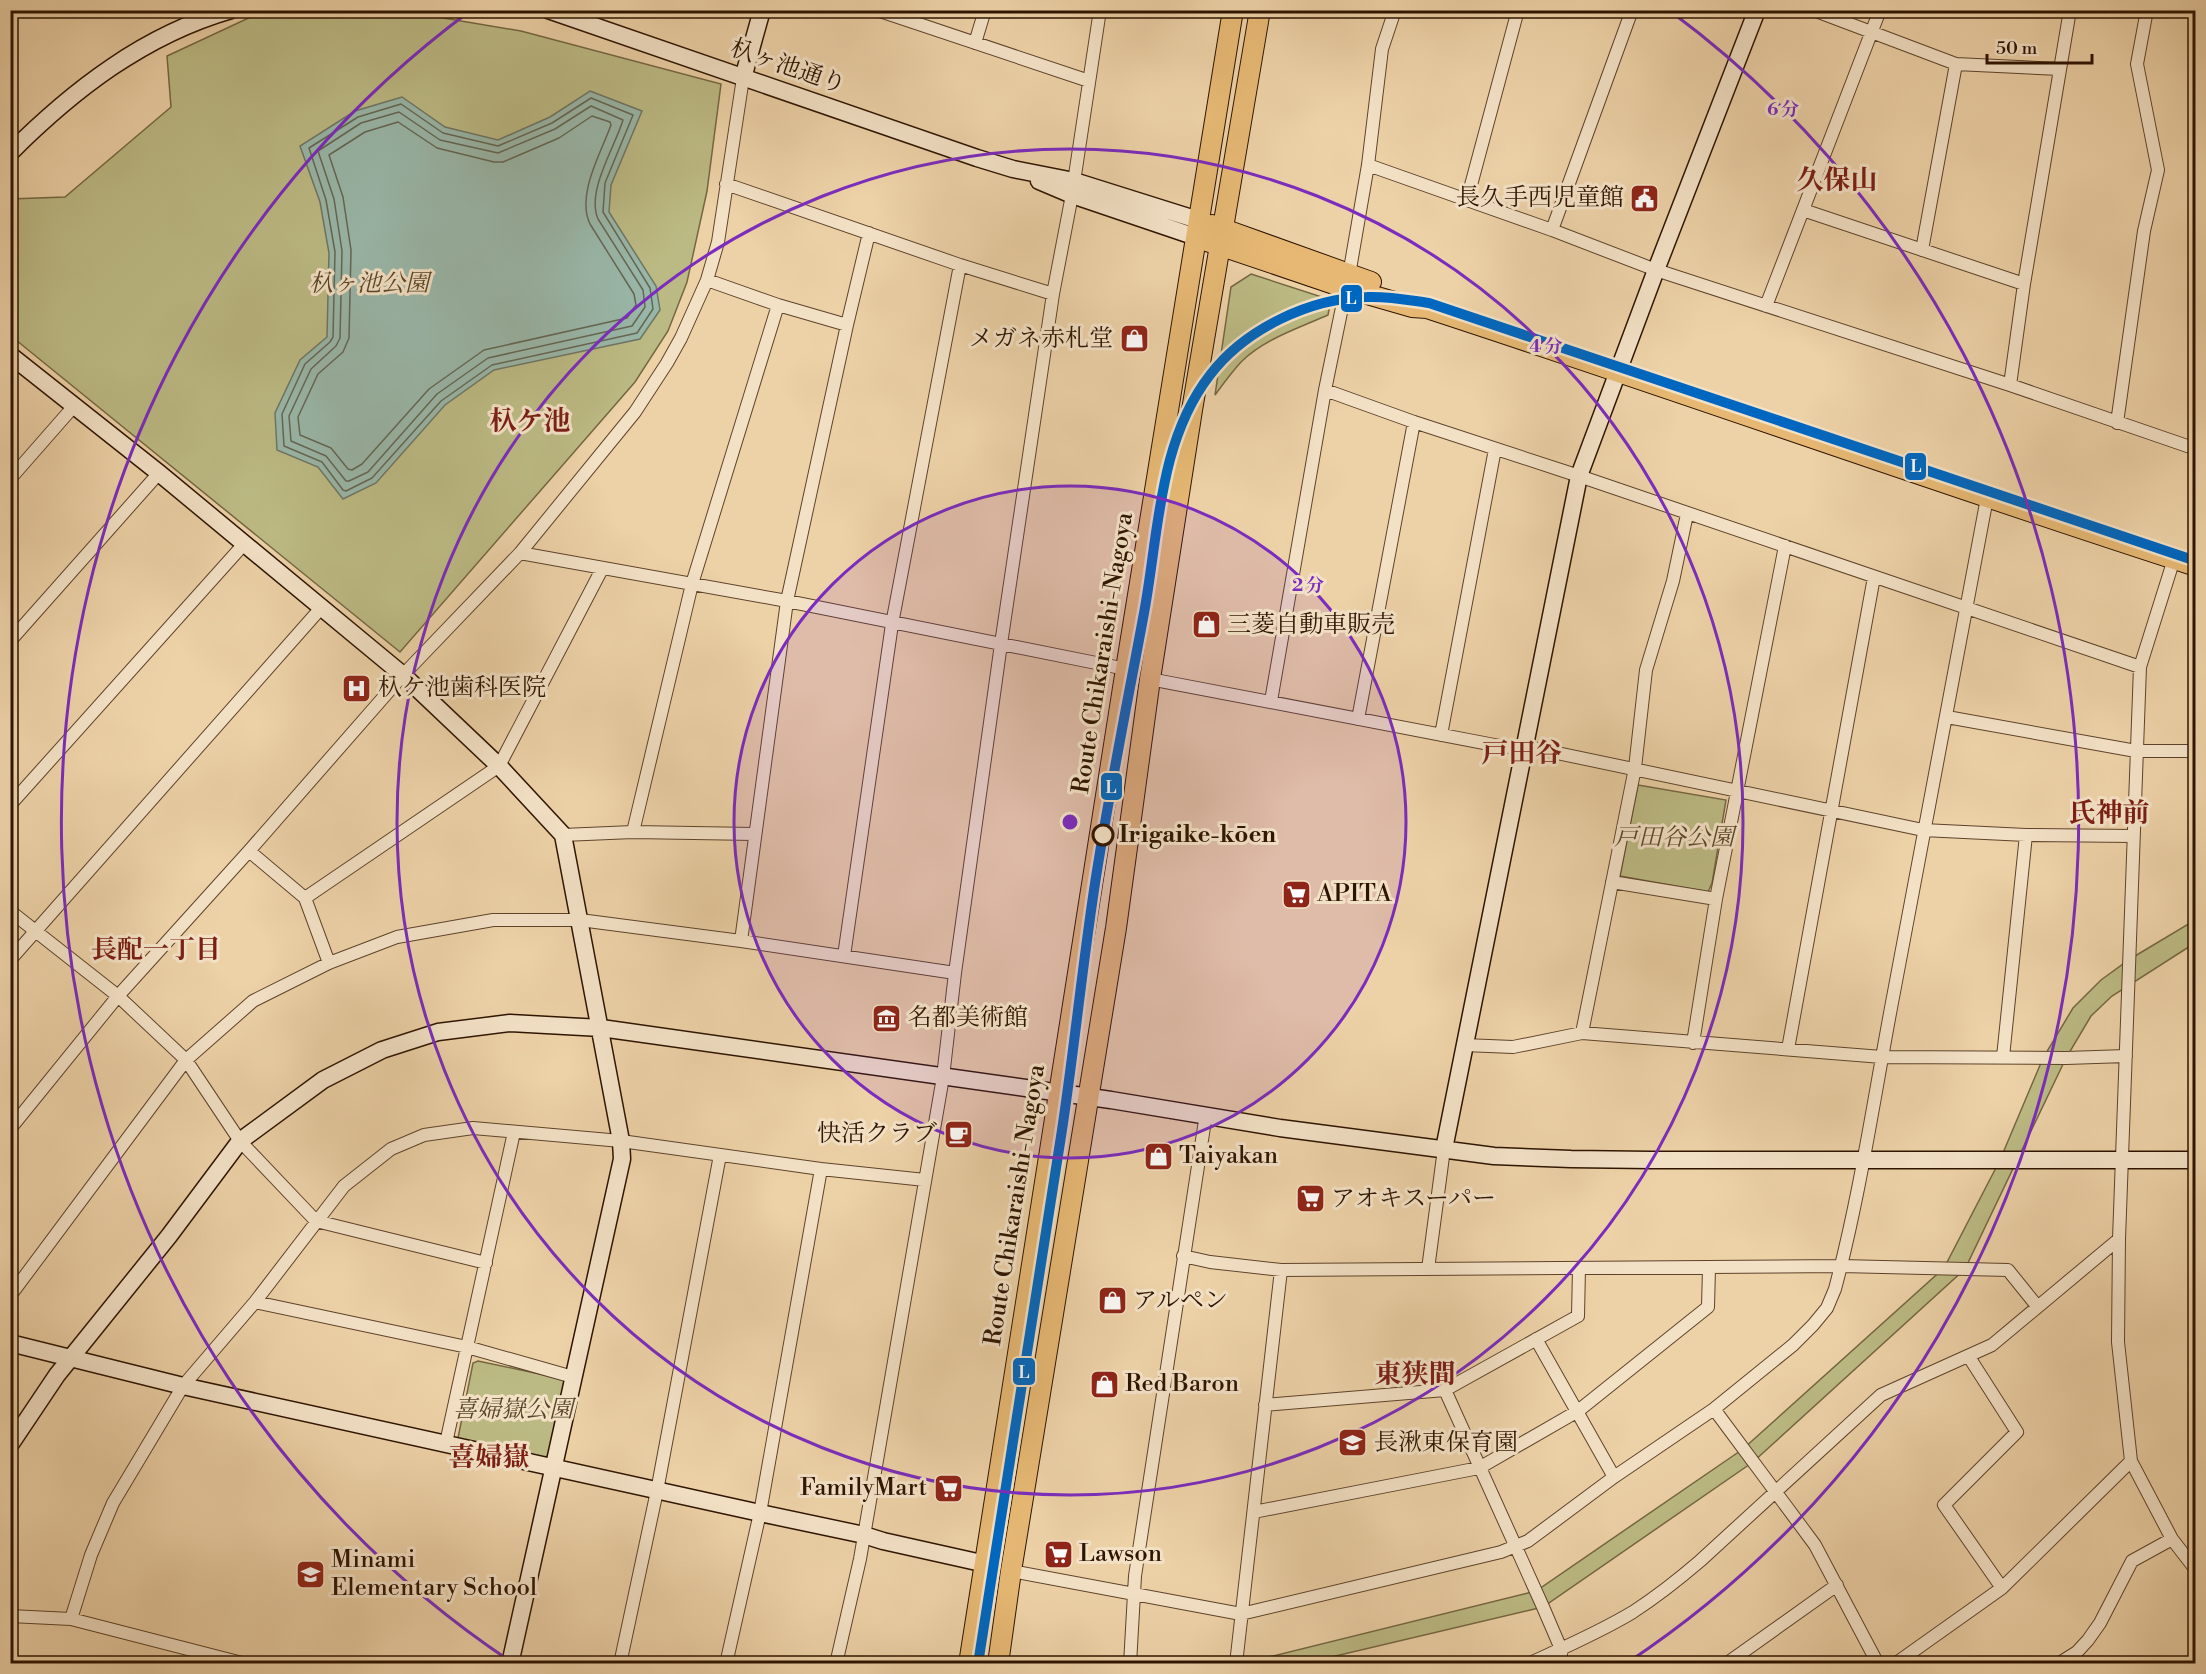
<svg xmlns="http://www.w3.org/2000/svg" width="2206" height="1674" font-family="'Libre Bodoni','Noto Serif JP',serif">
<rect width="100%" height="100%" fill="#edd1a7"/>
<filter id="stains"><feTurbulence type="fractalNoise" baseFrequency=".00333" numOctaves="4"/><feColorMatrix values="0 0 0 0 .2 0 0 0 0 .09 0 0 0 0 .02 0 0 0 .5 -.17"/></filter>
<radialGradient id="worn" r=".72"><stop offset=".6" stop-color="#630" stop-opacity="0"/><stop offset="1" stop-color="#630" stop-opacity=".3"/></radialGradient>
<path fill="#bcba84" stroke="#756742" stroke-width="1.5" d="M317,10L402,11L521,31L721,84L707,191L687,282L668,331L635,382L400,652L11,336L10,199L65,197L171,107L167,56L255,15Z
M1251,274L1331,300L1328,315C1299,328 1264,339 1241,362C1232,372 1223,384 1215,395L1231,287Z
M1638,785L1726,800L1712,883L1708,892L1620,876Z
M2195,920V943L2112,996L2091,1016L2066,1058L1965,1269L1753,1462L1543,1607L1306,1663L1241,1664L1536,1591L1743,1449L1944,1268L2000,1160L2043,1058L2073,1008L2101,980L2130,959Z
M478,1361L563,1379L566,1382L552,1454L543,1458L460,1442L458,1438L473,1363Z"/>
<path fill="#99b7a9" stroke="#6e7665" stroke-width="1.5" d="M590,91L642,111L611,185L609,212L656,286L660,310L640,339L494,370L445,405L376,483L343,499L318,467L277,450L275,413L300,360L327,337L329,253L320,202L300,146L355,111L402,97L445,127L498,140L550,117Z"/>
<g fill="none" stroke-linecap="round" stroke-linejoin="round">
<path stroke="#646654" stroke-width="1.5" d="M591,98L633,115L605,183L603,212L650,288L653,309L637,333L492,365L441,401L372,478L346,491L343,490L322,462L284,446L282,414L305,364L330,342L333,337L335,252L326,200L309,148L358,117L401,104L443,133L498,146L552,123Z
M591,106L623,120C615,147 586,191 598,219L643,290L645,307L632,326L488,358L437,394L368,472L349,481H346L326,456L291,441L289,416L311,369L336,346L340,338L342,251L334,199L318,151L361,123L399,112L440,140L498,153L555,129Z
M592,116L610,122L611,125C601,153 576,195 590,224L634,294L636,305L627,318L484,350L429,389L362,464L352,470L348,469L331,448L300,435L298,417L318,374L343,352L349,338L351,250L343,197L329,155L365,132L398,122L437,148L494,162H503L559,138Z"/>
<defs>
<path id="street" d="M877,10L1089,81
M1813,10L1956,64L2060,69
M975,43L985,10
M1368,165L1552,230L1656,270L2010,385L2196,449
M726,184L960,265L1053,294
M1467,200L1518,10
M1803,210L2024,284
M1552,230L1632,10
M1922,250L1956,64
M1349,275L1368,165L1382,49L1395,10
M707,280L778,305L847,325
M1766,306L1880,10
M2010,385L2024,284L2070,10
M1325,390L1414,422L1579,476L2140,667
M2117,423L2144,231L2158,170L2137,64L2147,10
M10,479L74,406
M520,553L787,601L1126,669
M2174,559L2140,667L2119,1239L2118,1342L2131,1461L2172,1539L2196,1570
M10,641L159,473
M1150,679L1505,747L1524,746L1923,830L2026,835L2133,836
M1271,701L1325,390L1346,288
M1947,717L2136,751H2196
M1358,719L1414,422
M1441,735L1495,449
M10,805L244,544
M633,832L692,584L778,305
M563,835L633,832L754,834
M249,851L305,898L329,963
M1612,882L1716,899
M305,898L499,766L602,569
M10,911L118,996L186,1060L240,1141L316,1221L486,1263
M741,941L787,601L847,325L869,233
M844,956L892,624L960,265
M10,960L321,608
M1582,1033L1635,768L1646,670L1673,581L1687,514
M1693,1043L1716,899L1785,546
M1464,1045L1513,1047L1582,1033L1882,1057L2066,1058L2126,1056
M1788,1049L1874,577
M2003,1057L2026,835
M10,1129L118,996L249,851L403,675L520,553L635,412L667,363L681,338L707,280L718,242L743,78
M1183,1256L1210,1262L1281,1270L1841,1266L2008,1270L2037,1306
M1428,1269L1444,1149
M10,1296L186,1060L253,1001L329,963L397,937L493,920H580L741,941L955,973
M255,1302L467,1347L573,1377
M1536,1339L1614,1477
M1969,1357L2017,1432L1944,1505L2002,1588
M1445,1390L1543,1607L1561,1649V1664
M1265,1405L1445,1390L1578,1316L1579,1268
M1714,1409L1815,1545L1878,1664
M446,1443L514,1132
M1254,1512L1479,1468L1578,1411L1708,1307L1709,1268
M1011,1571L1241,1614L1501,1552L1528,1541L1614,1477L1714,1409L1793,1345L1813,1325L1827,1308L1835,1289C1861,1191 1875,1091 1894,992C1925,827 1956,663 1987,498
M10,1616L71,1619L246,1664
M71,1619L91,1555L113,1503L183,1386L255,1302L344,1186L391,1149L424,1135L473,1128L621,1141L821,1169L925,1180
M620,1664L657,1491L720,1155
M726,1664L760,1513L821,1169
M836,1664L860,1559L943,1077L955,973L1001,644L1053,294L1072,195L1100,10
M1130,1664L1135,1576L1206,1114
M1236,1664L1281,1270
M1528,1664C1563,1648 1600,1632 1633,1612C1656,1597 1679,1579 1700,1561L1881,1395L1992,1345L2119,1239
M1726,1664L1837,1585
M1895,1664L2002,1588L2131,1461
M2058,1664L2077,1652L2088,1640L2100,1623L2132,1561L2172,1539"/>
<path id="secondary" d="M548,10L977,158L1013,169L1074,181L1198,220
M743,78L762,10
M10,153C73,90 144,35 231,10
M1039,181L1072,195L1196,237
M10,355L159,473L403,675L499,766L563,835L621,1141L622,1159L510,1664
M1444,1149L1579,476L1656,270L1757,10
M10,1343L183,1386L760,1513L864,1535L883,1541L986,1564
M10,1445L57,1375L169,1236L240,1141L323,1080L382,1050L438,1032L510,1023L601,1028L1111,1100L1280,1128L1494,1156L1571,1159L1651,1160H2196"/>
<path id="primary" d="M1212,225L1371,282
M1207,241L1346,288L1412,307L1427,308C1684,392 1938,483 2196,566
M969,1664L1126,669L1233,10
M998,1664L1011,1571L1116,928L1150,679L1192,410L1260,10"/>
</defs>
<use href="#street" stroke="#5e432a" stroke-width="14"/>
<use href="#secondary" stroke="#2e1400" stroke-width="19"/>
<use href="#primary" stroke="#2e1400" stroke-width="22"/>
<use href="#street" stroke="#f3e1c6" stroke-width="12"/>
<use href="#secondary" stroke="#f3e1c6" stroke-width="16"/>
<use href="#primary" stroke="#e6b874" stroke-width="20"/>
<defs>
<path id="rail-1" d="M978,1664C1005,1486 1035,1308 1062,1130C1074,1050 1082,970 1094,890C1108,797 1127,705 1144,613C1159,533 1158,442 1210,375C1245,329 1310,298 1367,297C1388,296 1408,300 1429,303L2196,561"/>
</defs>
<use href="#rail-1" stroke="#f3e1c6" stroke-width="15"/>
<use href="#rail-1" stroke="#0067c0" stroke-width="10"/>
</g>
<circle cx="1070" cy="822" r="336" fill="#7b2cbf" fill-opacity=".12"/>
<g fill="none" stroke="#7b2cbf" stroke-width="3">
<circle cx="1070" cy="822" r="336"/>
<circle cx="1070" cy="822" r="673"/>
<path d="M513 1663A1009 1009 0 0 1 470 11M1670 11A1009 1009 0 0 1 1627 1663"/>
</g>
<defs>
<symbol id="civic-square" viewBox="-11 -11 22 22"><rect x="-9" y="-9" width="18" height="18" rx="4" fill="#8f2418" stroke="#f3e1c6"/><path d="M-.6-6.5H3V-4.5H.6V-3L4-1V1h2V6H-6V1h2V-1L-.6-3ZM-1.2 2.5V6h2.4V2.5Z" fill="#fff"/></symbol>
<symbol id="shop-square" viewBox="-11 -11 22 22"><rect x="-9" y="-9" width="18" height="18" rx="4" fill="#8f2418" stroke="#f3e1c6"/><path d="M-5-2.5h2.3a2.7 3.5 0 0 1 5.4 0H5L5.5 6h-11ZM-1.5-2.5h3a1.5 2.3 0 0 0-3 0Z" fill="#fff"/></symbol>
<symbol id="hospital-square" viewBox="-11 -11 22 22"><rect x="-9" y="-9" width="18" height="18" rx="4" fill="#8f2418" stroke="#f3e1c6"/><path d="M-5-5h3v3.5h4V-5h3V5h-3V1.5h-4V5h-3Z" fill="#fff"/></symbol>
<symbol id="supermarket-square" viewBox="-11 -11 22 22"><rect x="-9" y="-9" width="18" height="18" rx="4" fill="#8f2418" stroke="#f3e1c6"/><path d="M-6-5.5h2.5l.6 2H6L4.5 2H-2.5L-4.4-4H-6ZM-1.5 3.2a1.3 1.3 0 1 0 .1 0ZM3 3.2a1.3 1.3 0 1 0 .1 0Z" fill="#fff"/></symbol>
<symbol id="museum-square" viewBox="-11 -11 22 22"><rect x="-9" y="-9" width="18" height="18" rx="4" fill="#8f2418" stroke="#f3e1c6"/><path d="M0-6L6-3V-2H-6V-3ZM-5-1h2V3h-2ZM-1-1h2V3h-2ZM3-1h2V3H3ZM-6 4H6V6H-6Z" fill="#fff"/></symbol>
<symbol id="cafe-square" viewBox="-11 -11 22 22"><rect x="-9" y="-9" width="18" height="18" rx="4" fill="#8f2418" stroke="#f3e1c6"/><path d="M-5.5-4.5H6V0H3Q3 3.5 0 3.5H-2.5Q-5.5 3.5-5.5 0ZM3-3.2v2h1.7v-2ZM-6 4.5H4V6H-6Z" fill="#fff"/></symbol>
<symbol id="school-square" viewBox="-11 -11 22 22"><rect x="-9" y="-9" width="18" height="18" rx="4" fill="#8f2418" stroke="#f3e1c6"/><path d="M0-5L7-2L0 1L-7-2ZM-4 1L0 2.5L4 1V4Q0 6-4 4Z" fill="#fff"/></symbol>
</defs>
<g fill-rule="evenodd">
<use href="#civic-square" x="1628" y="182" width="33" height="33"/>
<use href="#shop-square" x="1118" y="322" width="33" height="33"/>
<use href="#shop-square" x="1190" y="608" width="33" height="33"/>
<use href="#hospital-square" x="340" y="672" width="33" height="33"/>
<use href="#supermarket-square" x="1280" y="878" width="33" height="33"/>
<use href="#museum-square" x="870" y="1002" width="33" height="33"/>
<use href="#cafe-square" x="942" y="1118" width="33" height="33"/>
<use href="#shop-square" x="1142" y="1140" width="33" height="33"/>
<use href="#supermarket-square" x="1294" y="1182" width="33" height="33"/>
<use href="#shop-square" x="1096" y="1284" width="33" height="33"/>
<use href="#shop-square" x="1088" y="1368" width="33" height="33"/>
<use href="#school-square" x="1336" y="1426" width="33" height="33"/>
<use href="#supermarket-square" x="932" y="1472" width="33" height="33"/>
<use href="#supermarket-square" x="1042" y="1538" width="33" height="33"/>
<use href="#school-square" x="294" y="1558" width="33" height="33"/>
</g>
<circle fill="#f3e1c6" stroke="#2e1400" stroke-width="3" cx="1103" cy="835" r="10"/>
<g text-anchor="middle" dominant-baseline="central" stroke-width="6" stroke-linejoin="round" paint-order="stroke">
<g font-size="24" fill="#2e1400" stroke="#f3e1c6">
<text transform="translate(788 67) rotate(19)">杁ヶ池通り</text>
<text transform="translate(1103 653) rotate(-81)">Route Chikaraishi-Nagoya</text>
<text transform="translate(1015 1205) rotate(-81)">Route Chikaraishi-Nagoya</text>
</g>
<g font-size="24" fill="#2e1400" stroke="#f3e1c6" text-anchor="start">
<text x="1624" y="198" text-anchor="end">長久手西児童館</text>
<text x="1113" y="339" text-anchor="end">メガネ赤札堂</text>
<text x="1227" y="625">三菱自動車販売</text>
<text x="378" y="688">杁ケ池歯科医院</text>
<text x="1317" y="894">APITA</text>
<text x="908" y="1018">名都美術館</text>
<text x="937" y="1134" text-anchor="end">快活クラブ</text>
<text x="1179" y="1156">Taiyakan</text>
<text x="1331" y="1199">アオキスーパー</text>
<text x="1133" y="1301">アルペン</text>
<text x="1125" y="1384">Red Baron</text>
<text x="1374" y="1443">長湫東保育園</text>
<text x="927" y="1488" text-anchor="end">FamilyMart</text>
<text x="1079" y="1554">Lawson</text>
<text x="331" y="1560">Minami<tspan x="331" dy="28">Elementary School</tspan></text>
</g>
<g font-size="24" font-style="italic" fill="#594628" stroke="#f3e1c6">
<text x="369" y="284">杁ヶ池公園</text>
<text x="1674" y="838">戸田谷公園</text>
<text x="513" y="1410">喜婦嶽公園</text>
</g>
<g font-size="24" font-weight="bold" fill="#2e1400" stroke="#f3e1c6" text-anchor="start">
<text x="1119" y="835">Irigaike-kōen</text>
</g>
<g font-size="26" font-weight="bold" fill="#7a1f14" stroke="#f3e1c6">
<text x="156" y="950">長配一丁目</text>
</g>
<g font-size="27" font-weight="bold" fill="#7a1f14" stroke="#f3e1c6">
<text x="1837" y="181">久保山</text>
<text x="530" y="422">杁ケ池</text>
<text x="1522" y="754">戸田谷</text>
<text x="2109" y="814">氏神前</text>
<text x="1415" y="1375">東狭間</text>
<text x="489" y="1458">喜婦嶽</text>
</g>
</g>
<circle cx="1070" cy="822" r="9" fill="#7b2cbf" stroke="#f3e1c6" stroke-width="3"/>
<g font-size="18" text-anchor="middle" font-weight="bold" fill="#7b2cbf" stroke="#f3e1c6" stroke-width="6" stroke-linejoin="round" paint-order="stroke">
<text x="1783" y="115">6 分</text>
<text x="1546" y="352">4 分</text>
<text x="1308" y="591">2 分</text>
</g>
<g stroke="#f3e1c6" stroke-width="2">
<rect x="1340" y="284" width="23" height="29" rx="6" fill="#0067c0"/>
<rect x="1904" y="452" width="23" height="29" rx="6" fill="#0067c0"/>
<rect x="1100" y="772" width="23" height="29" rx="6" fill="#0067c0"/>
<rect x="1012" y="1357" width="24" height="29" rx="6" fill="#0067c0"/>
</g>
<g font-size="16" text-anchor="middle" font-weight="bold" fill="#fff">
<text x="1351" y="304">L</text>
<text x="1916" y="472">L</text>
<text x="1111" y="793">L</text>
<text x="1024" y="1378">L</text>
</g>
<rect width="2206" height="1674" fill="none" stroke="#edd1a7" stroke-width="36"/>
<rect x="12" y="12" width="2182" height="1650" fill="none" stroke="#2e1400" stroke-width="3"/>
<rect x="18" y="18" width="2170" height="1638" fill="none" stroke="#2e1400" stroke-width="1.5"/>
<path d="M1987 54v9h105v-9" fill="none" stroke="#2e1400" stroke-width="3"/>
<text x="1996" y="54" font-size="18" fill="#2e1400" stroke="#f3e1c6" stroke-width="4.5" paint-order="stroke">50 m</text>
<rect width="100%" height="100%" filter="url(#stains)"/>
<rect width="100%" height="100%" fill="url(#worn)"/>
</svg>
